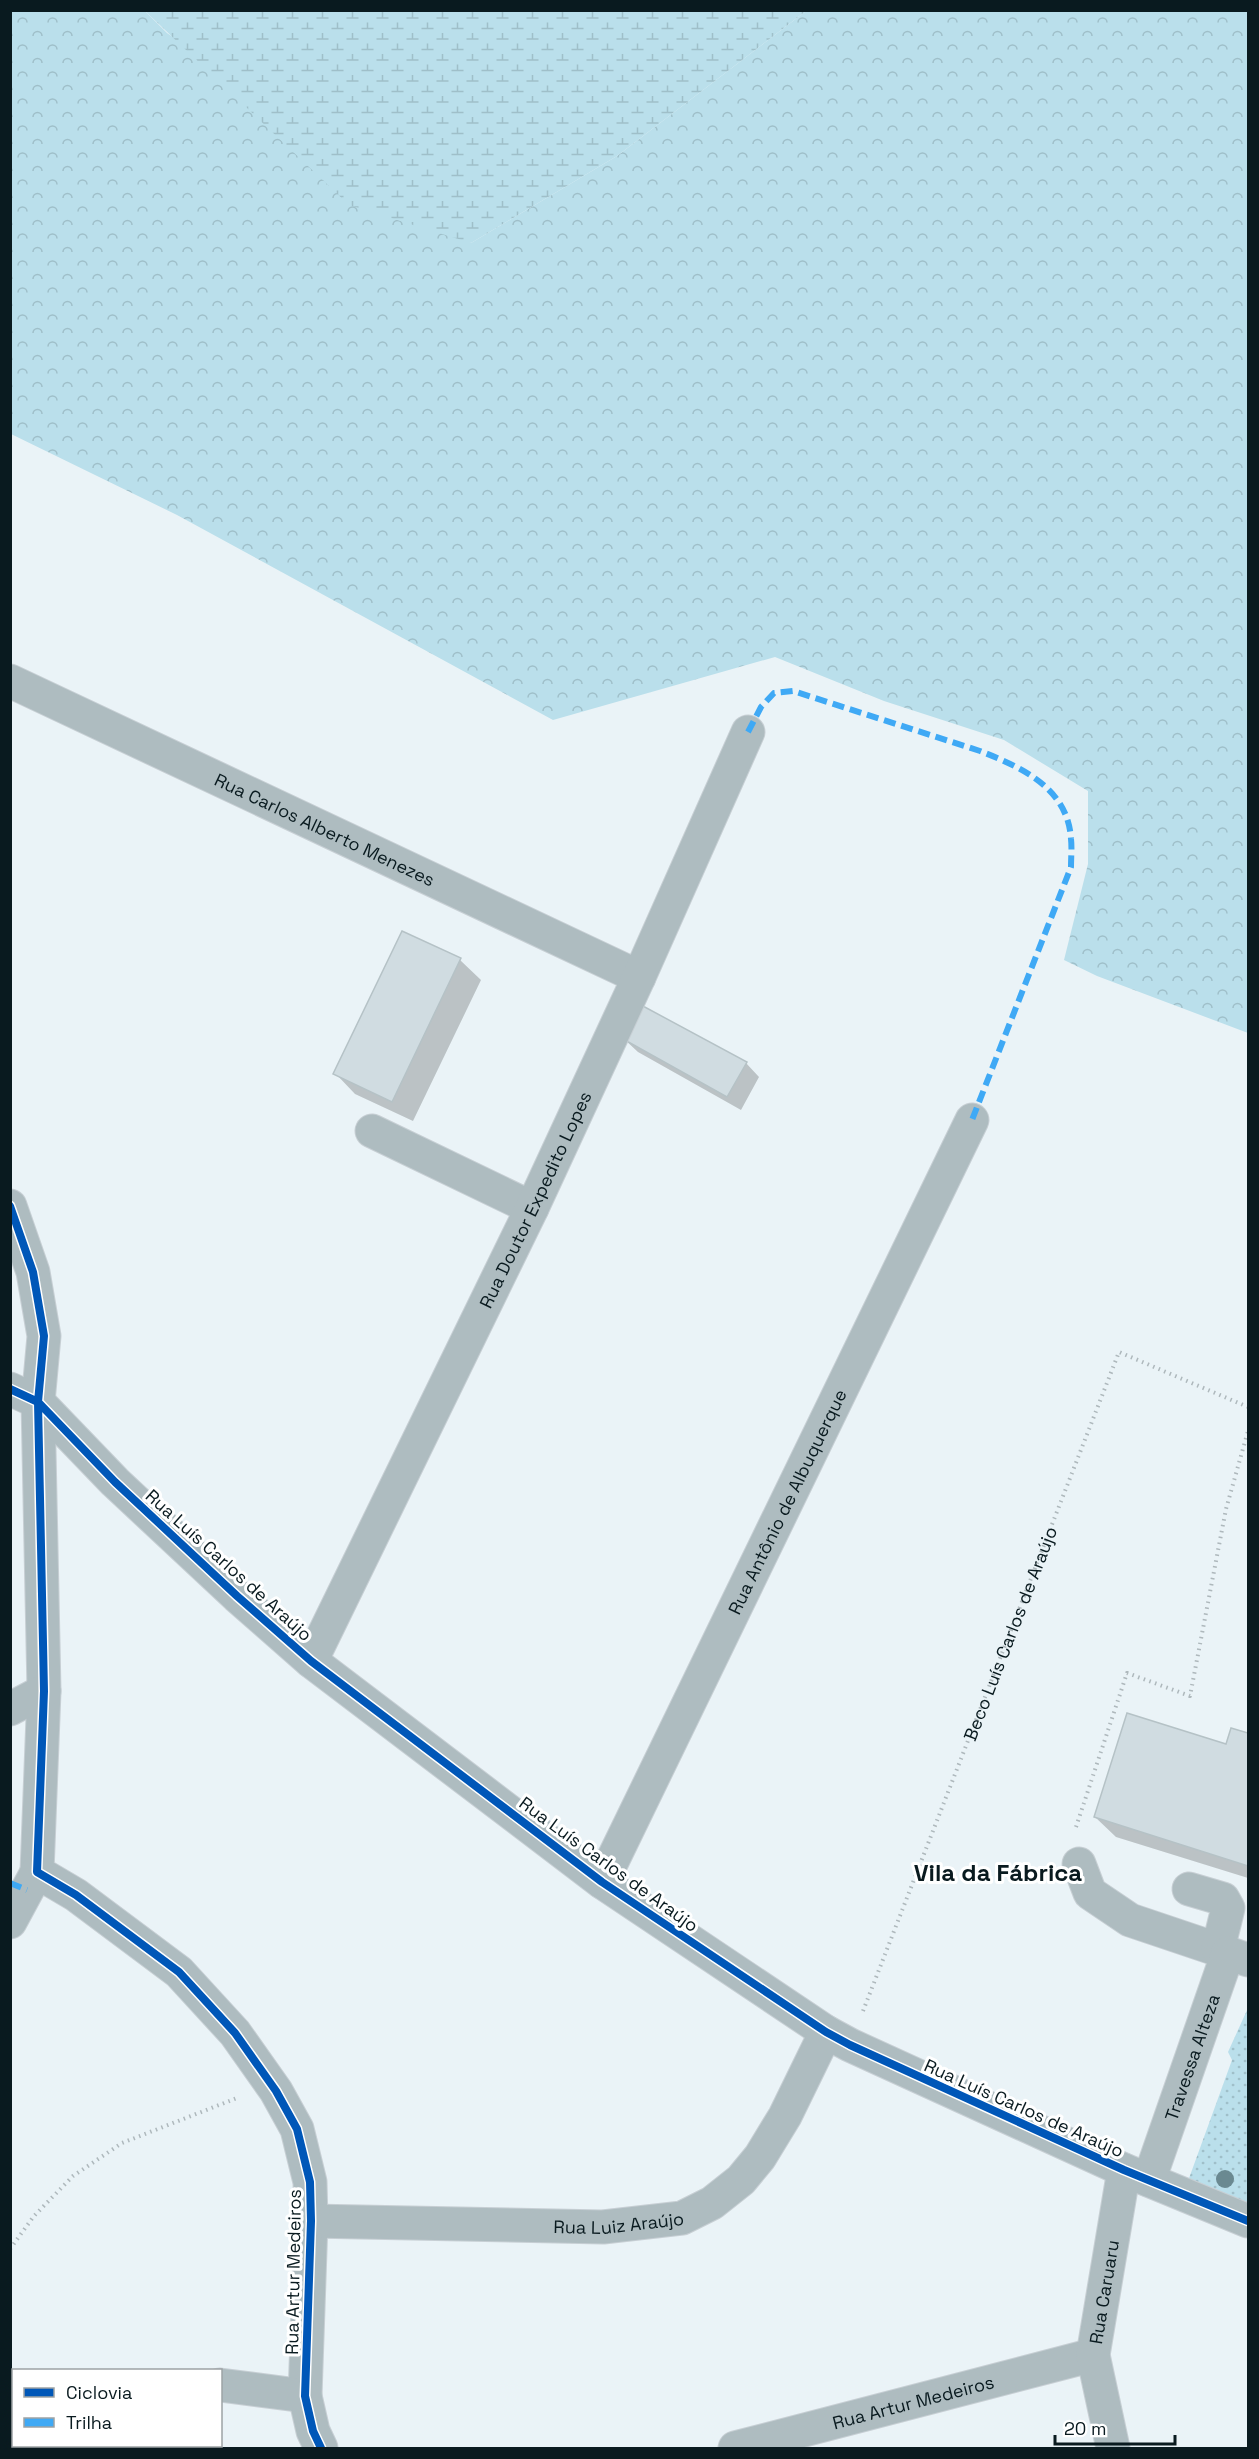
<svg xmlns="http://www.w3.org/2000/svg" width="1259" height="2459" font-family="'Space Grotesk',sans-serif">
<defs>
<pattern id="forest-crowns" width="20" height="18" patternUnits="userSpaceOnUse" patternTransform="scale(1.5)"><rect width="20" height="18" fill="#badfeb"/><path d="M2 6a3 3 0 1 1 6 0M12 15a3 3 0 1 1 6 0" fill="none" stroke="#9fbfc9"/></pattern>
<pattern id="wetland-marsh" width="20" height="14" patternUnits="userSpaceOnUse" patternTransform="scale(1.5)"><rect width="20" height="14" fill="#badfeb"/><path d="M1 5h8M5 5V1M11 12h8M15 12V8" fill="none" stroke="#9fbfc9"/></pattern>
<pattern id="park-dots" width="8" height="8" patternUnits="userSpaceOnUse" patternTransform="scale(1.5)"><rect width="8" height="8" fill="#badfeb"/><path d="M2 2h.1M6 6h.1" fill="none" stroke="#9fbfc9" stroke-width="1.8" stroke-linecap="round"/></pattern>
</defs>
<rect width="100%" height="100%" fill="#eaf3f7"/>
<path fill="url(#forest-crowns)" d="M10,11H145L167,33L471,243L617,156L806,11H1248V1033L1097,976L1064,960L1088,864V791L1004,740L884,701L775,657L553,720L177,515L11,434Z"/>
<path fill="url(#wetland-marsh)" d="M145,11H806L617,156L471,243L349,205Z"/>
<path fill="url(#park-dots)" d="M1248,2008V2205L1188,2181L1232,2060L1228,2052Z"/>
<path fill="#0003" d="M403,933L460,960L481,980L413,1121L355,1094L335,1073Z
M624,1039L746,1063L759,1077L741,1110L638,1052Z
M1232,1730L1248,1735V1878L1116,1837L1095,1817L1227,1745Z"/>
<path fill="#d0dce1" stroke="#b5c2c6" stroke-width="1.5" d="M402,931L461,958L392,1102L333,1074Z
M641,1005L747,1062L727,1097L623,1039Z
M1127,1713L1226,1744L1231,1728L1248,1733V1866L1094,1817Z"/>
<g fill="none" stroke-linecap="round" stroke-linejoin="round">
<defs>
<g id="minor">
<path id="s2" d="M10,681L639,977"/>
<path d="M372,1131L532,1208"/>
<path d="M10,1206L33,1272L44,1336L38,1402L44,1691L37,1872L76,1895L179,1972L235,2033L276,2091L297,2129L310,2182L311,2221L305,2396L313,2431L321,2448"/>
<path d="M10,1389L38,1402L115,1482L237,1596L311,1661L602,1882L826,2032L850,2045L1124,2170L1248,2221"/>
<path id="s3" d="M311,1661L532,1208L639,977L748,732"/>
<path d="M10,1709L44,1691"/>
<path d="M1079,1864L1090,1893L1130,1920L1228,1953"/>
<path id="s4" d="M602,1882L972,1120"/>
<path d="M1189,1889L1223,1899L1228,1908L1218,1949"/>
<path d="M10,1922L37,1872"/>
<path id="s5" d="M1149,2180L1228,1953L1248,1960"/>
<path id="s6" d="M311,2221L603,2227L682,2218L712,2203L741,2180L760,2157L785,2116L826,2032"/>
<path d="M220,2385L305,2396"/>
<path d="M10,2436L14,2435"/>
<path id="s7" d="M735,2448L1093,2355"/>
<path id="s8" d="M1113,2448L1093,2355L1124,2170"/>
</g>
</defs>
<use href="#minor" stroke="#c7cfd4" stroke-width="35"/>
<g stroke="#aeb8bc" stroke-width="4" stroke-dasharray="1.5 4.5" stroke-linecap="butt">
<path d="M1076,1827L1127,1673L1190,1696L1226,1509L1248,1431"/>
<path id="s1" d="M863,2011L1119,1352L1248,1407"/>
<path d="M10,2249L34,2216L73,2176L122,2143L237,2098"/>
</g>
<use href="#minor" stroke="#aebcc0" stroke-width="33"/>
<path stroke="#3fa9f5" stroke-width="6" stroke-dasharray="12 6" stroke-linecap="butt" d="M748,732L761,707L774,693L793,691L980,751C1021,767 1068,788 1071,839C1072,848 1071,857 1071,867L972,1120
M10,1883L27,1890"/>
<defs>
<path id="cycleway" d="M10,1206L33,1272L44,1336L38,1402L44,1691L37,1872L76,1895L179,1972L235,2033L276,2091L297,2129L310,2182L311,2221L305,2396L313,2431L321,2448
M10,1389L38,1402L115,1482L237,1596L311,1661L602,1882L826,2032L850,2045L1124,2170L1248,2221"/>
</defs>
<use href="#cycleway" stroke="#fff" stroke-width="11"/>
<use href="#cycleway" stroke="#0057b8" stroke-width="8"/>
</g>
<circle fill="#6a8991" cx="1225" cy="2179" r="9"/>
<g text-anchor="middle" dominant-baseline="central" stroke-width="6" stroke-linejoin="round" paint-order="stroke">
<g font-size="18" fill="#091a1f" stroke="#fff">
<text stroke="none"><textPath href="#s2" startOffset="348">Rua Carlos Alberto Menezes</textPath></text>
<text stroke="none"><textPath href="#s3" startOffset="513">Rua Doutor Expedito Lopes</textPath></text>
<text stroke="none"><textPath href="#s4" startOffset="423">Rua Antônio de Albuquerque</textPath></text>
<text transform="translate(229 1565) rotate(42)">Rua Luís Carlos de Araújo</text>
<text stroke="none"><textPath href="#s1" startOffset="405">Beco Luís Carlos de Araújo</textPath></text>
<text transform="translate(609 1864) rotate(36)">Rua Luís Carlos de Araújo</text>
<text stroke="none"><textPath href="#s5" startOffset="130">Travessa Alteza</textPath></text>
<text transform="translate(1024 2108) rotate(24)">Rua Luís Carlos de Araújo</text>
<text stroke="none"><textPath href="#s6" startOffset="308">Rua Luiz Araújo</textPath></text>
<text transform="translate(293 2272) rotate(-89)">Rua Artur Medeiros</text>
<text stroke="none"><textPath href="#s8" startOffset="159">Rua Caruaru</textPath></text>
<text stroke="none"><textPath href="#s7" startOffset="184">Rua Artur Medeiros</textPath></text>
</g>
<g font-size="24" font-weight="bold" fill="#091a1f" stroke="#fff">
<text x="998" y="1872">Vila da Fábrica</text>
</g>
</g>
<rect width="1259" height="2459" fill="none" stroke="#091a1f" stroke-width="24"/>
<rect x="12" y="2369" width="210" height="78" fill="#ffffff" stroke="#9da3a5" stroke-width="1.5"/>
<rect x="24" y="2388" width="30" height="9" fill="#0057b8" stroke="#9da3a5" stroke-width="1.5"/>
<text x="66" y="2399" font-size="18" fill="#091a1f">Ciclovia</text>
<rect x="24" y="2418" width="30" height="9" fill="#3fa9f5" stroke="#9da3a5" stroke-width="1.5"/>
<text x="66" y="2429" font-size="18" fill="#091a1f">Trilha</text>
<path d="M1055 2435v9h120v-9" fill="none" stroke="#091a1f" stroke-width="3"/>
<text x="1064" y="2435" font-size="18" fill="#091a1f" stroke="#ffffff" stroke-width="4.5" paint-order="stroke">20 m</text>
</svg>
